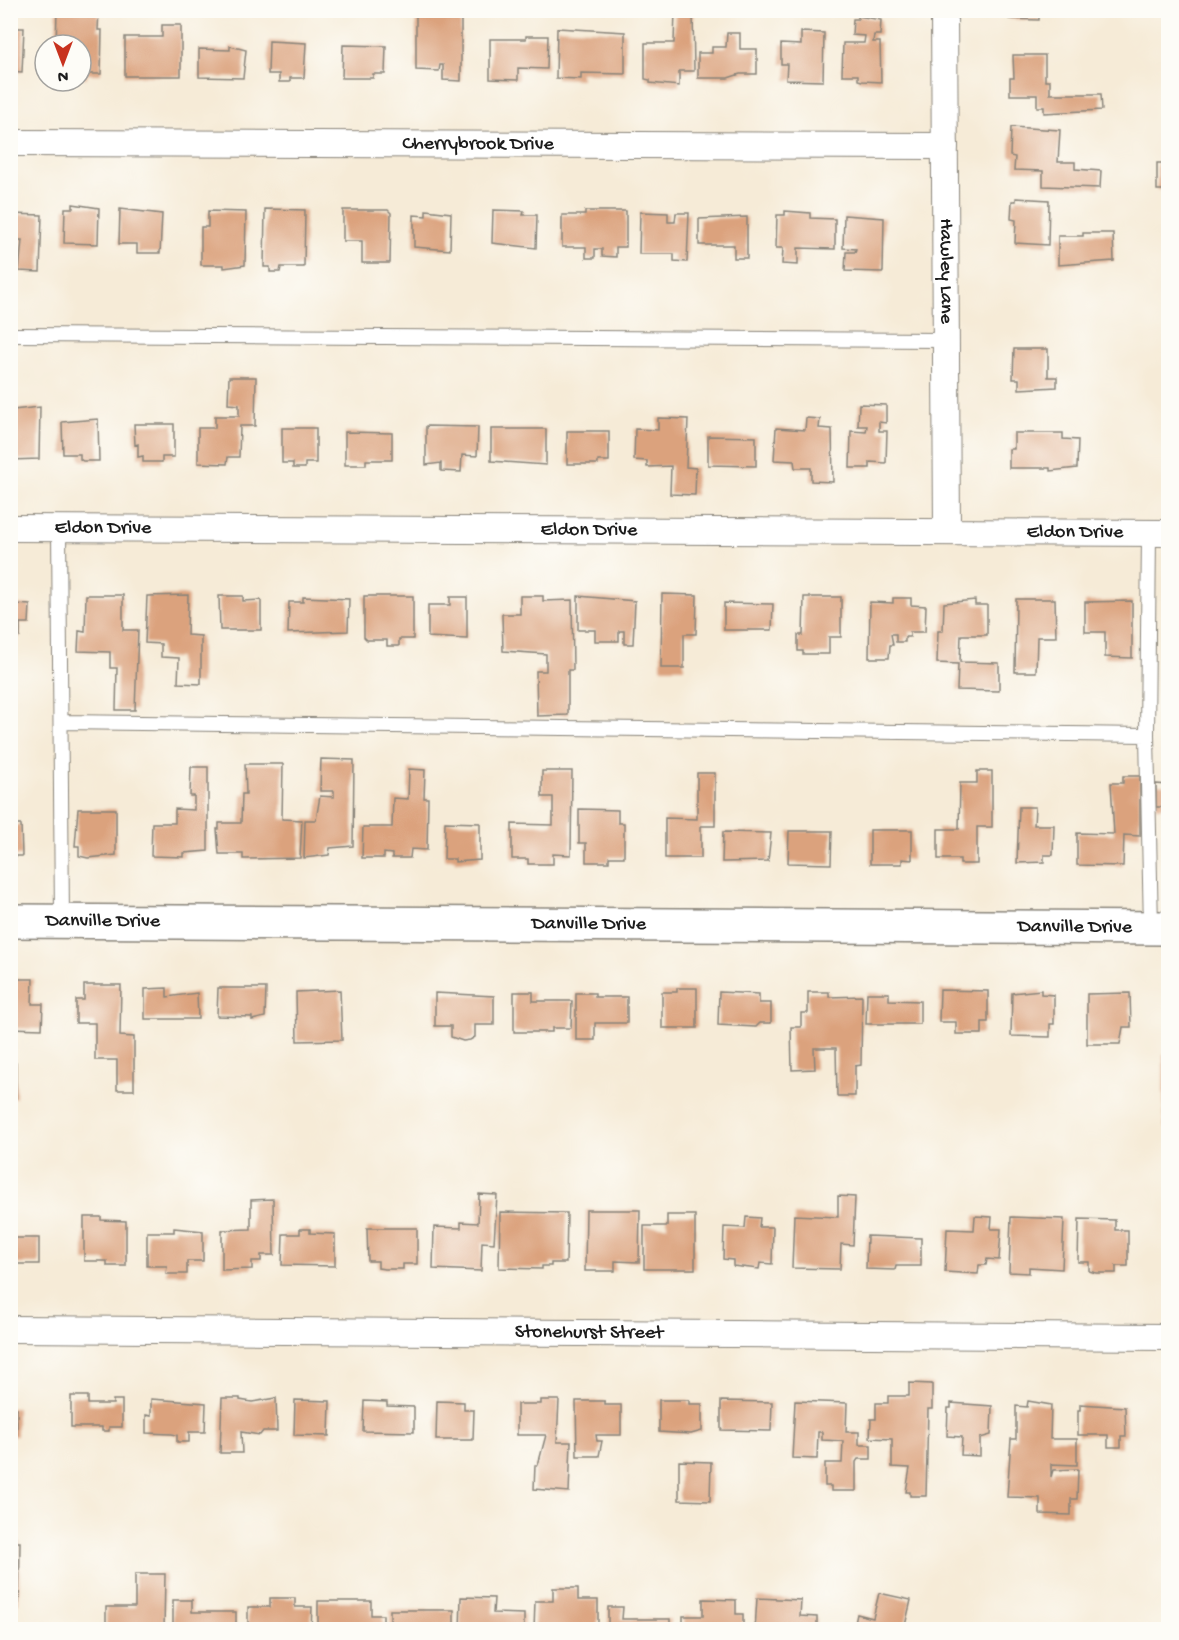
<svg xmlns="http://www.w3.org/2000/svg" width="1179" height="1640" font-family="'Gochi Hand',sans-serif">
<rect width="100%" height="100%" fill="#fdfcf7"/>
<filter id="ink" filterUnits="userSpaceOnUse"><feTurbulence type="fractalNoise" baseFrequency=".0167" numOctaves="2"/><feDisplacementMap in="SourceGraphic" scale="12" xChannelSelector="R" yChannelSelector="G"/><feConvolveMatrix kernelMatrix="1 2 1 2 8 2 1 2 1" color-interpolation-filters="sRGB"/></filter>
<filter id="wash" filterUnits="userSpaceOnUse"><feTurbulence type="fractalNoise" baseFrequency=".008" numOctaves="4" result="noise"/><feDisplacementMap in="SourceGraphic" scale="24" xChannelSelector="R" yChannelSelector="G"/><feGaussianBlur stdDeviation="1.35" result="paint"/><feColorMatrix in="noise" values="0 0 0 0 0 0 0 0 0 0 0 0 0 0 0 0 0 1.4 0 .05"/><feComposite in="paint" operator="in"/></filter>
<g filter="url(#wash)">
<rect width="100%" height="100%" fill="#f6ebd7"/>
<g id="blocks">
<path fill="#dba27d" d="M57,10H99L98,30H102L101,74H87V78H81V45H56Z
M416,10L461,11V81L443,80V65H440L439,71L416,70Z
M675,10H693L694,71H679V86L650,83V80L645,79V43H674Z
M1009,10H1055V15H1039V20L1009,19Z
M858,16L881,20L880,35H874L873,42H880L881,82L862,81L858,80V75H842L843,43H864L865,36L852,35L853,19H858Z
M162,25H181V76H125V37H162Z
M10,28H24L22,72L10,71Z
M557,28L625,32V74L581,73V79L556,78Z
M801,32L824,33L823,81L786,80L787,64H781V44L801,45Z
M727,33H740V49H757V74H740L728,78H698V53H712V47H726Z
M526,36H548L547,69L518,68V80L490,79V39H526Z
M269,41L306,43L304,78H290V82H279V74H268Z
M343,45L386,46L385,74H373V78H342Z
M230,46L246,50L243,78L199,77V49L230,50Z
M1013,55H1045V81H1050V94H1101L1102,110L1044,113V107H1037V95H1010V78H1014Z
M1011,127L1060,130L1058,162H1075V169L1101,171L1100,188L1043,186V171L1014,170L1015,157L1010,156Z
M1157,163H1168V190H1157Z
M1016,198L1049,200L1048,245L1015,243L1016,220L1011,219L1012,201H1016Z
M73,204L99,208L98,244L64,243L65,208H73Z
M120,209L162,214L160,253H137V244H119Z
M265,209L305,210L304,267H281L280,272H270V267H264Z
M343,210H388L391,213L390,263H362V241H343Z
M426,210L451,213L450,250L414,247V215L426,216Z
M493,210L524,211L523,215H537L536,248L492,243Z
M208,211L246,212L245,265L224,268V265H201V227H208Z
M585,211H626V247H616V257L602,256V249H595V258H586V247H562V215H585Z
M785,211L810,213V218L835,219V249L798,248V265L782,264L783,248H776L777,215H785Z
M640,212L668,213V222H675L676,213H689L687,262L674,261V254H639Z
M10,214L42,215L40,272L19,271L22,240H10Z
M844,215L884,218L883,272L845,271L846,252H855L856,249L843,248Z
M747,217V258H734V245H699V219Z
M1083,233H1113L1114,261L1058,265V236H1083Z
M1014,349H1048V377H1057V387L1019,389V379H1013Z
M229,377H256L255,426H240L239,457H228L227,464L198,463V428H215V416H239V405L228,404Z
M859,404L886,405V423L879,422V431H887L886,463L870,462V468H850L851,431L866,432L867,426H858Z
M40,407L39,459L10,460V416L13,410Z
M658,418L688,419L686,467L696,468L695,495L670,494L671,466L647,467V461L634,460L635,429L658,430Z
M806,418L820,419L819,428L832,429L833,482L811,481V468H795L794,461L774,460L776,428L805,430Z
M98,419L99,461H83L80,459V454H63L62,422Z
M134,424H174V457H162V462H143V456L138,457V444L135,445Z
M426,426L478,427L477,456L462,455L461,472L441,471V463L426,465Z
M282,428H316V463H305V468H293V463H282Z
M491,429H546V465L491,461Z
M567,431H609V461H598V464H567Z
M345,432L392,433V460H366V465H345Z
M1014,433H1063V439L1078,440L1077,468L1050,471V468H1009V449H1014Z
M708,436L756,437V466L708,465Z
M10,589H16V604L30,605L29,623H20V637L10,636Z
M662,594L697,595L696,634H684V668H661Z
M86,595H123V630H138L135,710H116L117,668H110V652L78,651L79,631L85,632Z
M188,595L187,635L201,636V684L178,683L179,658L161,657V644L145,643L147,596Z
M219,596H243V601L261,600V630H220Z
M364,596H413V639H399V646H387V640H367L364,637Z
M520,596H543V601L572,600L573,670H568V715L537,716L536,671H546V654L503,651L502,614H520Z
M578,596L635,601L633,644H624V631H619V641H595V630H578Z
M303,597L349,599L348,631L288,633L289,602H303Z
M450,597H467V639L428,637V605H450Z
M804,597H841V637H829V654H803V651H798V635H803Z
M893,598H911V605L926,606L925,632H910V637H905V642H896V634H891L893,645H890L889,658H869L870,602L893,603Z
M1016,599H1055L1056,637H1037L1036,672H1015Z
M975,600V605H987V635H961L960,662L999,663V691L957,690L958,664L937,663L938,631H943L944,603Z
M1132,601V658L1105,657V632H1085V602Z
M724,603L773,604L772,630H724Z
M321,759L354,760L353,846L330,848L329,855L304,858L305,820H316L320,796L334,797V791H320Z
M245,764H283L282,819L302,820L300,858L243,859V854H219L217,829H219V823H241L242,794H246Z
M191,767H208V851L184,853V857L151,856L152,823H175V809L194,810V796H190Z
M409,769L425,770L424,798H428L427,850L411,849L410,858H392V854L384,853V858H362L363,827H392L393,798L408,799Z
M542,771H572L571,855L553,854V864H528V859H512V824L553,825V797H542Z
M977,771H992V827H977V864H960V859H938V829H959L960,783H977Z
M697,773H715V826H701V858H665V818L697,819Z
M1123,776H1140V836L1124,835L1123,866L1077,865V833L1114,834L1111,783H1123Z
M1156,784L1168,785V807H1156Z
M1019,807H1035L1034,825H1054L1053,855H1044V862L1017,863Z
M78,809H116V855L88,858L79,856V846H75Z
M579,809L618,810V823H624V857H609V862H586V843H579Z
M445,822L480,823V860L455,862V859H444Z
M10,825H21L22,856H10Z
M870,830H912V860L902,859V864H870Z
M789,831H832L831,864L788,863Z
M723,832L771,833L768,861L722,862Z
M10,979H33L32,1004H43L42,1029L10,1028Z
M84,985H121L120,1036L134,1037V1090H117V1060H95V1023H76V1000H84Z
M167,988V997L197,993L198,1019H145V989Z
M218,988H266L265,1017L252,1020V1017L217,1016Z
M677,988H697V1028H662V992H677Z
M340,990L342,1040L297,1041L296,992Z
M940,990L988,991V1022H982V1034H956V1022H939Z
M1041,990V994L1054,995V1024H1050V1037L1011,1036L1012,993Z
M514,992H533V1001H572L571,1028H552V1032H514Z
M719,992L759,994V1003H771V1023H760L756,1027L718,1025Z
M808,992H829V997L862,996L861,1065L855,1066V1096H837L836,1048H814L815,1069L792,1070L791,1027H801V1013H808Z
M435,993L494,996V1025H475V1037L470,1040L463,1041L451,1037V1026H435Z
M576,993H595V997H627V1023H595V1040H576Z
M867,993H889V1000L920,1001V1024H866Z
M1130,993L1131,1027H1123L1120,1044H1087V994Z
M1163,1054H1168V1128H1164Z
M10,1063H16V1098H10Z
M479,1194L497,1195L494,1243L482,1242L481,1271L433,1269L434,1227L461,1228V1222L478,1223Z
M838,1196L855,1197L853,1245L841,1244L840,1269L792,1268L794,1215L838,1217Z
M273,1199L274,1255H261V1261H252V1269L222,1270V1230L251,1229V1200Z
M586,1210H640L639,1262L615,1261V1271H585Z
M500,1212L567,1213L566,1263H551V1266H542V1269L499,1268Z
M667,1215H695V1269H644V1226H667Z
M975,1216L992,1217L991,1229H1001L999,1260L987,1259L986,1265H979L978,1274L945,1272L947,1229L974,1230Z
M84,1217H101V1220L126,1221V1266H107V1261H84Z
M746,1217L760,1218L759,1227H773L772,1264L760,1263L759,1269L733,1266V1260L723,1259L724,1227L745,1228Z
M1011,1217L1064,1219L1062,1269L1029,1267V1273L1009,1272Z
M1079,1219L1115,1220V1230H1128V1266H1116V1273H1096L1089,1271V1262H1078Z
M174,1228L203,1231V1261H187V1274H166L167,1266H147V1232H174Z
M367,1228H417V1264H403V1269H385L378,1268V1261H368Z
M300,1229H310V1233L335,1234V1266L282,1265L283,1234H300Z
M867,1236L921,1238V1266H896L895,1270L866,1269Z
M10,1238H39V1264H10Z
M909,1383L932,1384V1409H928L926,1496H910V1492H906L910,1468L892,1467V1439L870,1438L871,1419H876V1403H888V1396H909Z
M71,1396H88V1404H113V1400H122V1427H109V1431H102V1427H71Z
M222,1398H240V1400L252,1402L276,1398L277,1431H263L260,1435L241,1432L242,1453H220Z
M151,1399L206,1403L205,1432H189V1442H177V1435L172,1434L146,1433V1415L151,1416Z
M295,1400L330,1401L329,1436L294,1435Z
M541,1400H559L557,1442H571L569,1492L534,1489L535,1465H538L546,1435H517V1404H541Z
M659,1400H689V1404H702V1431L691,1434L659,1432Z
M364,1401L387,1402V1406L414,1407V1432L363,1431Z
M437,1401L464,1402V1410H474L473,1440H436Z
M576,1401H605V1405H621V1435H596L597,1441H602L599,1456H577Z
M721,1401L772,1402L771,1431L721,1430Z
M795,1401L847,1403L846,1432H859V1445H871V1459H858L856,1462V1491H831V1486H825V1463H842L843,1441L822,1440V1432H818L817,1459L792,1458Z
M1028,1401L1051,1405L1050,1439H1077V1465L1051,1464V1477L1053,1470L1078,1469L1077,1499H1071V1515L1040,1514V1498L1007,1497L1011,1439H1016V1406L1027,1407Z
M951,1403L992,1406L991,1435L980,1438V1456L961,1455L962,1437L947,1436L948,1408H951Z
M1080,1404L1125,1407L1126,1436H1121V1447H1108V1435H1078V1410H1080Z
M10,1408H17V1436H10Z
M679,1461L711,1462L710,1501L679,1500Z
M10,1542H20L19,1603H10Z
M135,1574H165L164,1630H106V1607H135Z
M553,1588H578V1600H598V1630H534L535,1601H553Z
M879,1593L911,1600L904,1630H840L841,1625L854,1628L857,1614L873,1618Z
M461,1597L494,1598L493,1613L524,1614V1630H460Z
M270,1598H295V1607H312L311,1630H248V1607H270Z
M757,1598L801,1600L800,1616L817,1617V1630H755Z
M703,1599L736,1600V1614H743V1630H683V1616H703Z
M173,1600H192V1612H236V1630H173Z
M318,1601H371V1615H383V1630H318Z
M608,1607H623L622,1619H670V1630H608Z
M390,1610H454V1630H390Z"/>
</g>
</g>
<g filter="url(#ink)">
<use href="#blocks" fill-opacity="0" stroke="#89847a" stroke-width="1.5"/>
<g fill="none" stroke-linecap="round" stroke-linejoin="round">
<defs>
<path id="lane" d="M10,335L946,340
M59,528L62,921
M1149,533L1147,735L1151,928
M61,722L1147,735"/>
<g id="street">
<path id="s1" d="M944,10L947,531"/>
<path id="s2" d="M10,143L945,146"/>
<path id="s3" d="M10,528L1168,533"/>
<path id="s4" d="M10,1329L1168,1337"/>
</g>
<g id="secondary">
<path id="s5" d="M10,921L1168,928"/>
</g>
</defs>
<use href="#lane" stroke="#89847a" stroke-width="16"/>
<use href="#street" stroke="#89847a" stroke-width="28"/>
<use href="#secondary" stroke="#89847a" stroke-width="36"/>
<use href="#lane" stroke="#fff" stroke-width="14"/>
<use href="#street" stroke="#fff" stroke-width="26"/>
<use href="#secondary" stroke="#fff" stroke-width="33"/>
</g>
</g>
<g text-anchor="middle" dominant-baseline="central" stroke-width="4.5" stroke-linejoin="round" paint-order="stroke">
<g font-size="20" fill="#1c1c1c" stroke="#fdfcf7">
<text stroke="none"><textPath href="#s2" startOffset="468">Cherrybrook Drive</textPath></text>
<text stroke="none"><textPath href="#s1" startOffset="261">Hawley Lane</textPath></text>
<text stroke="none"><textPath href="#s3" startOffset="93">Eldon Drive</textPath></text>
<text stroke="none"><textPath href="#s3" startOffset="579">Eldon Drive</textPath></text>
<text stroke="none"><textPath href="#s3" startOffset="1065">Eldon Drive</textPath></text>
<text stroke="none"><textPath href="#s5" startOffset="93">Danville Drive</textPath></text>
<text stroke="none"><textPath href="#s5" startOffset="579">Danville Drive</textPath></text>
<text stroke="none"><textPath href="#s5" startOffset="1065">Danville Drive</textPath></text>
<text stroke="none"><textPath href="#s4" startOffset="579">Stonehurst Street</textPath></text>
</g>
</g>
<rect width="1179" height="1640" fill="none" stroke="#fdfcf7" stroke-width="36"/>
<g transform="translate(63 63) rotate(180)"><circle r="28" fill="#fdfcf7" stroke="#a3a29f" stroke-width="1.5"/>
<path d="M0-4.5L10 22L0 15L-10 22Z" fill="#c8321e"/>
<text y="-9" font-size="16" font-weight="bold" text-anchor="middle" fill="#1c1c1c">N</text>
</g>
</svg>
